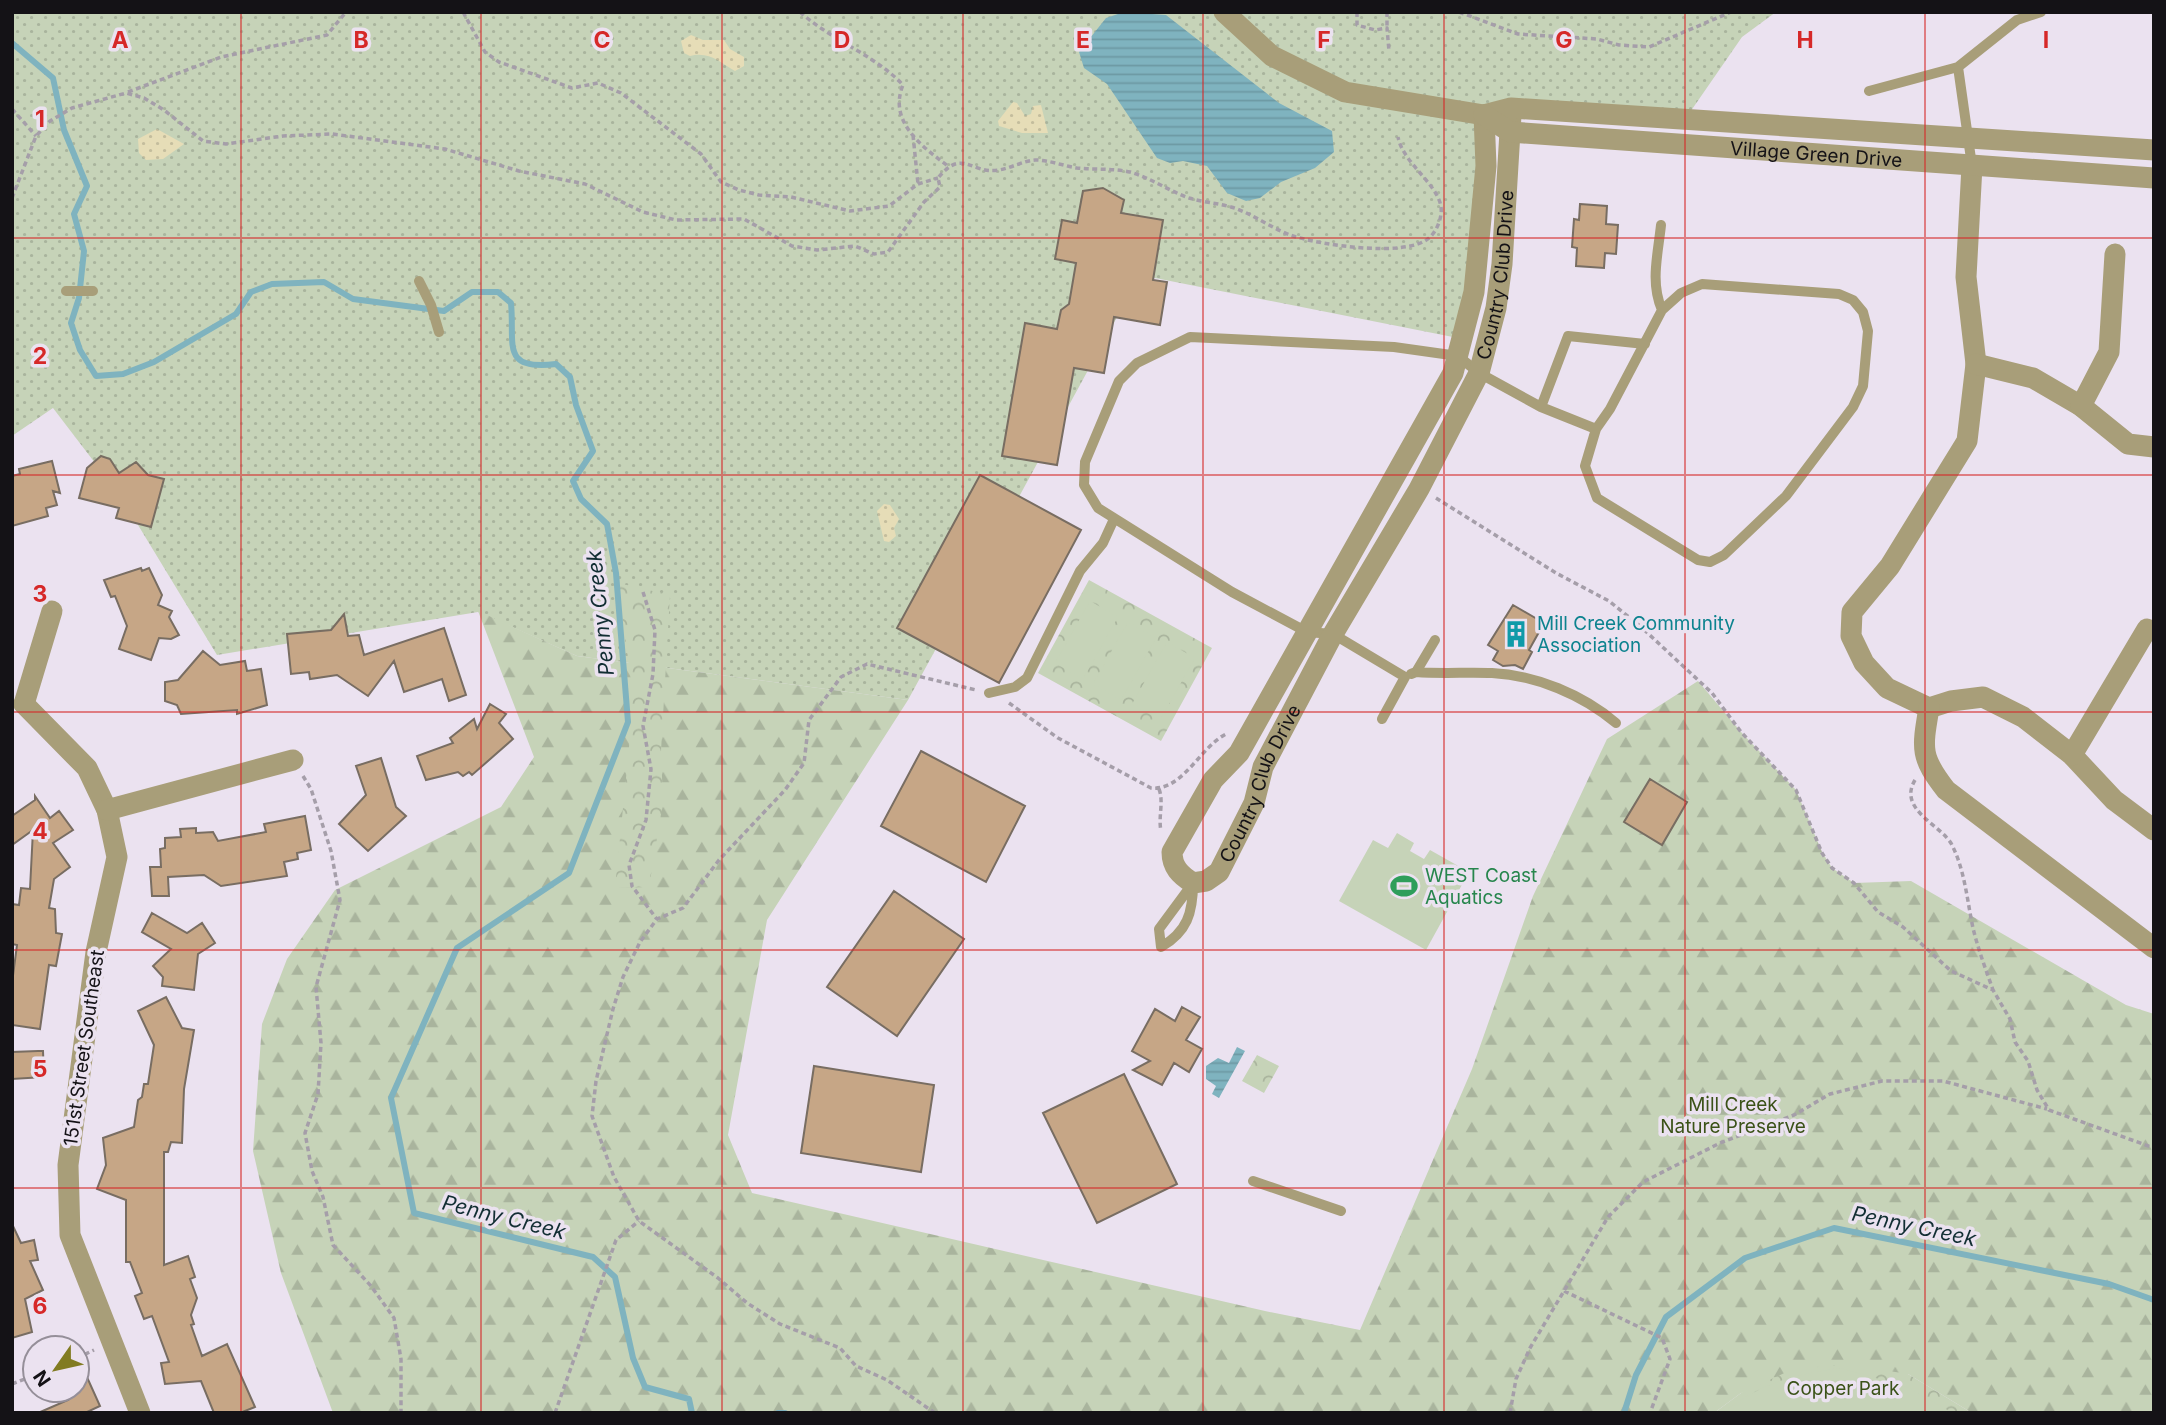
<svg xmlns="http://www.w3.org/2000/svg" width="2166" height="1425" font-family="Inter,sans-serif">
<defs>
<pattern id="grass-dots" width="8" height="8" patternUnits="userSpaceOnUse" patternTransform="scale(1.75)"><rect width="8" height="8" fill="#c6d3b8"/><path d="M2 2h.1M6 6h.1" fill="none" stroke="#a9b49d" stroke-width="1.8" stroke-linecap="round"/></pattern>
<pattern id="forest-firs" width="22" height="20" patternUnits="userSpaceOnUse" patternTransform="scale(1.75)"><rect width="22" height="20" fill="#c6d3b8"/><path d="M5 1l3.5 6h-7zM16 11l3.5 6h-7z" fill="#a9b49d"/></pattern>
<pattern id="sand-dots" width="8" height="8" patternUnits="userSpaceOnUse" patternTransform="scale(1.75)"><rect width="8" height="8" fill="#e6ddb7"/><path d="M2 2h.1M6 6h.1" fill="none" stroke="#c4bd9d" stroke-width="1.8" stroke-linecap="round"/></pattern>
<pattern id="park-crowns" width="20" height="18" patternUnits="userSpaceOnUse" patternTransform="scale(1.75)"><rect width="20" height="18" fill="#c6d3b8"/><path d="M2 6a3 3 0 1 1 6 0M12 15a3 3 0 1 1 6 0" fill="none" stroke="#a9b49d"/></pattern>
<pattern id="water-rules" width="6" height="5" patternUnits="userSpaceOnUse" patternTransform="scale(1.75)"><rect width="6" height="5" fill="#7fb3bf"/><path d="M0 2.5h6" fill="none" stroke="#6d99a3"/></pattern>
</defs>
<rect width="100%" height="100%" fill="#ebe2f0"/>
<path fill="url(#grass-dots)" d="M12,12H1776L1742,37L1686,118L1485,115L1463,339L1140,275L908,700L577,656L478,612L217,655L121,497L53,408L12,436Z"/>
<path fill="url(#forest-firs)" d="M478,611L577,656L908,700L767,920L728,1135L752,1193L1265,1311L1360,1330L1472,1069L1533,896L1607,739L1698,681L1741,732L1796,790L1822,852L1832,868L1854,883L1911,881L2126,1005L2154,1014V1413H1972L1908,1374L1741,1393L1714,1413H333L281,1273L253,1151L262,1024L287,959L335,890L501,807L534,757Z"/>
<path fill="url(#sand-dots)" d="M691,35L703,40H724L730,49L744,57V66L735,71C720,63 710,51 690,56L684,53L681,41Z
M1013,102L1017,103L1025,116L1031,114L1033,106L1041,105L1048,133H1022L999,126L998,121Z
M157,129L184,144L163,159L146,160L139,153L138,139Z
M884,504L890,505L899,519L894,528L896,536L889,542L884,541L877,511Z"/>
<path fill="url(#park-crowns)" d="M1089,580L1212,648L1161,741L1038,673Z
M618,583L670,595L661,751L663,802L649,887L615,888L629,748L632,688Z
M1257,1055L1279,1066L1264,1093L1242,1081Z
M1845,1364L1908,1374L1972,1413H1714L1741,1393L1791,1370Z"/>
<path fill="#c6d3b8" d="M1090,601L1118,617L1083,679L1055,663Z
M1128,622L1156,638L1121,700L1093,684Z
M1167,642L1195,658L1160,720L1132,704Z
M1397,833L1414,843L1410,851L1424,859L1430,850L1469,872L1426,950L1339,901L1373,840L1388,848Z
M1840,1368L1904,1386L1953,1413H1722C1762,1383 1791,1375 1840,1368Z"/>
<path fill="url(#water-rules)" d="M1124,12L1166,15L1279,103L1332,131L1334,152L1315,168L1281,182L1260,198L1246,201L1227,193L1207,166L1183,161L1170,163L1157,158L1107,84L1084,68L1079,52L1106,18Z
M1237,1047L1245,1051L1219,1098L1212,1094L1216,1086L1206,1079V1066L1218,1058L1229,1063Z"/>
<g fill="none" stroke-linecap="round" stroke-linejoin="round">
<path stroke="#7fb3bf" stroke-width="6" d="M12,43L53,78L64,130L87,186L74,214L84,251L79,298L71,323L80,350L96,376L123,374L154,362L236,314L251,292L272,284L324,282L353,299L444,311L472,292H498L511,303C515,344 500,371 556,364L570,377L576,405L593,451L573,481L581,499L607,524L616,573L628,722L569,873L457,948L391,1098L414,1213L593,1257L615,1277L633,1358L645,1387L689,1399L692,1413
M778,1413H785
M1624,1413L1636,1375L1666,1317L1745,1258L1834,1228L2109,1284L2154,1300"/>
</g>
<path fill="#c6a686" stroke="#786d62" stroke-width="2" d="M1103,188L1124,200L1121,213L1163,220L1153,280L1167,282L1160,325L1114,317L1104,373L1074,368L1057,465L1002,456L1025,323L1057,329L1061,310L1069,304L1076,263L1055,259L1062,220L1077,223L1083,191Z
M1580,204L1607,206L1606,224L1618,225L1616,254L1605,253L1604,268L1576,266L1577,248L1572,247L1574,219L1579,220Z
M101,456L110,459L119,473L136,462L148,475L164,479L151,527L116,518L119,508L79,498L87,468Z
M52,461L60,493L53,491L57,505L46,508L48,516L12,526V476L20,474L19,469Z
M980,475L1081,530L999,683L897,628Z
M141,568L142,571L149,568L162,595L158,605L172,611L169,617L179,635L171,639L159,638L151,660L119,649L127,626L115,596L111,597L104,580Z
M1513,605L1544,623L1529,650L1532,652L1523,669L1515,665L1503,666L1493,660L1498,651L1488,645Z
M344,614L348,636L359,635L364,655L444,628L466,695L449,701L442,679L404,692L394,661L368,696L337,675L310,679L309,672L291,674L287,634L331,630Z
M203,651L220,665L245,661L247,671L261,669L267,705L237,714V710L181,714L177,705L165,701V682L178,680Z
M490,704L506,714L499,723L513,739L472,775L469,772L463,776L458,772L426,780L417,756L453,743L450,738L474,719L477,729Z
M921,751L1025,806L986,882L881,826Z
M381,758L396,807L406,816L368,851L339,824L366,795L356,766Z
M1650,779L1687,802L1662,845L1624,822Z
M35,796L50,818L59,811L73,830L53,843L70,867L54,879L49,908L55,909L56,933L62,934L56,966L49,965L40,1029L12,1025V983L17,945L12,944V904L19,905L21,888L30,889L33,830L12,845V816L35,800Z
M305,816L311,850L297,853L298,859L284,862L287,876L221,886L204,875L168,877L169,896H152L150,867H161L160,849L165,848V838L181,837L180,829L196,828V833L213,832L218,841L266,832L264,824Z
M894,891L964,939L897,1036L827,987Z
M152,913L187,933L202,923L215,943L198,954L194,990L162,986L163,977L153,966L171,949L142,932Z
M166,997L182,1028L194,1030L184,1089L182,1143L171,1142L168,1152H164V1265L188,1256L195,1277L190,1279L197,1298L191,1315L194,1324L191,1325L202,1356L227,1344L255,1407L240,1413H214L201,1381L165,1384L161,1363L169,1362L152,1316L144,1319L135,1296L142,1293L130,1262H126V1200L97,1189L106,1165L103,1138L134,1127L138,1100L142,1097L144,1084H148L154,1045L138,1011Z
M1182,1007L1200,1017L1186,1040L1202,1049L1189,1072L1174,1063L1162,1085L1133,1070L1150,1061L1132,1051L1155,1009L1175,1021Z
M38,1051H43L44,1077L12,1079V1052Z
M814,1066L934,1085L921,1172L801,1153Z
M1124,1074L1177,1184L1097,1223L1043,1113Z
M12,1224L21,1243L34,1240L38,1260L30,1261L43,1290L25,1299L32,1332L12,1338Z
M77,1355L100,1406L85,1413H38L68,1400L64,1390H77Z"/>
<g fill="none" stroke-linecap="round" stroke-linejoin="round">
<path stroke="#a59ea9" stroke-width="3.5" stroke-dasharray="5 3.5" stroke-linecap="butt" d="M463,12L485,52L499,62L572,88L598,83L621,93L701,154L721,182L739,190L759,195L791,197L850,211L889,206L918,184L938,178
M800,12C831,40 875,55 903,85C888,121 921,146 948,166
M1357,12V25L1375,30L1387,28L1389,51
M1387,12V28
M1459,12L1518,34L1597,39L1619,45L1649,47L1731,12
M128,92L221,57L327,35L346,12
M12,109L36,136
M913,135L918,184
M12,198L36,136L50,121L72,108L126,93L144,98L164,110L203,141L226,144L283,136L332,134L445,149L519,171L585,184L643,212L676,220L744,219L792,246L817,250L855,246L874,254L888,252L924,202L940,187L938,178C963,147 971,175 999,170C1011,168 1023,161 1035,160C1049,160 1064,166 1077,168C1096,170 1112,168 1130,172C1151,178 1169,191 1189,198C1202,202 1217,203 1231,207C1252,213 1272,229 1293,236C1321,245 1406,258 1429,238C1436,232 1440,222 1441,214C1445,188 1403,165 1398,137
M1436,498L1556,573L1609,601L1640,626L1712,693L1741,732L1796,790L1822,853L1832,868L1854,883L1878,912L1903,927L1951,971L1993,990L2010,1019L2015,1042L2028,1061L2037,1090L2049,1110L2154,1148
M643,592L655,630L653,674L643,726L651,769L646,820L629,865L632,886L656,918
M1009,703L1058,738L1151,788C1183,791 1200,747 1226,734
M303,776L311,789L331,851L340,900L316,987L321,1043L318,1094L305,1133L312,1171L323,1197L333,1245L371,1286L394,1318L401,1359V1413
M1915,780C1897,810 1942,825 1952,845C1965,871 1967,900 1973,928C1978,949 1986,970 1993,990
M1159,789C1164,802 1158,817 1161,831
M1564,1291L1662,1338L1670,1359L1650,1413
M77,1358L94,1350
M12,1384L35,1375
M555,1413L616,1240L639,1221
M935,1413L887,1380L856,1366L840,1348L780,1324L747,1303L718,1278L639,1221L614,1177L592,1116L596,1081L613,1009L623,977L640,942L657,919L683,908L719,860L785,790L804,763L809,720L841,677L867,664L976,690
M1510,1413L1516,1379L1530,1348L1608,1217L1643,1182L1720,1143L1794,1115L1830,1094L1882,1081H1943L2047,1109"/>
<path stroke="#a89e79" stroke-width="10" d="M1869,91L1958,67
M1972,166L1958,67L2017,20L2041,12
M1661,225C1658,254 1650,283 1662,310
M419,281L431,305L439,332
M66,291H93
M1541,407L1568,336L1645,344
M1416,672C1441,674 1467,672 1492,673C1536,675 1583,695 1616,723
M1411,674L1416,672L1435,640
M989,693L1015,687L1027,678L1080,571L1103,543L1114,519
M1382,719L1405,677L1333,634L1307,632L1232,592L1098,508L1084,485L1085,462L1119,381L1137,363L1190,337L1394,347L1458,356L1479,373L1541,407L1596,429L1585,466L1597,498L1698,560L1710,562L1724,555L1786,496L1853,407L1863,386L1868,331L1863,312L1853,300L1839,294L1702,284L1681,293L1662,310L1610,409L1596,429
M1193,883C1193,913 1187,932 1161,947L1159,929Z
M1253,1181L1341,1211"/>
<g stroke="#a89e79" stroke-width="21">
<path id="s1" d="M1484,115L1486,166L1474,292L1453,373L1239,753L1213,780L1172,852C1172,867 1180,875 1193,883L1206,881L1219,872L1254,803L1263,767L1333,634L1419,489L1479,373L1496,308L1502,264L1511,115"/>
<path d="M1972,166L1966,277L1976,364L1967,441L1890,566L1852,612L1851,636L1864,663L1887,688L1929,708L1951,701L1983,697L2023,717L2072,755L2114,800L2154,830"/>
<path d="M1976,364L2033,378L2081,406L2128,444L2154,447"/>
<path d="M2081,406L2109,352L2115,254"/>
<path d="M24,704L87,768L107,810L117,857L96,952L68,1165L70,1235L140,1413"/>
<path d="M24,704L52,611"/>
<path d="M1929,708C1922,749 1920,757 1946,790L2154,948"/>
<path d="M2072,755L2147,629"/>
<path d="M107,810L293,760"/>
</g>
<g stroke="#a89e79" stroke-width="21">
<path d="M1224,12L1272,56L1345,92L1484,115L1511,108L2154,150"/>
<path id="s2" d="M1484,115L1510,132L2154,178"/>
</g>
</g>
<path fill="none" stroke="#d62828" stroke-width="2" stroke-opacity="0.55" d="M241,12V1413M481,12V1413M722,12V1413M963,12V1413M1203,12V1413M1444,12V1413M1685,12V1413M1925,12V1413M12,238H2154M12,475H2154M12,712H2154M12,950H2154M12,1188H2154"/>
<defs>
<symbol id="building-bare" viewBox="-9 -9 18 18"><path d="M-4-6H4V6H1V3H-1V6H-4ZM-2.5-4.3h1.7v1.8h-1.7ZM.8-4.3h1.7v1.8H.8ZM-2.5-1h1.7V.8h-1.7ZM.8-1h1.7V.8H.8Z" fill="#0f9aa8" stroke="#ebe2f0" stroke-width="2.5" paint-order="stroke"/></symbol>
<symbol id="stadium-bare" viewBox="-9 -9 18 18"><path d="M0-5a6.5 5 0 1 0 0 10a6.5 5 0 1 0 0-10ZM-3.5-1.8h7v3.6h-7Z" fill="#2e9e5b" stroke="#ebe2f0" stroke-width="2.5" paint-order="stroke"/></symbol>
</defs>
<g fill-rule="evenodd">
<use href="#building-bare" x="1497" y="615" width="38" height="38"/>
<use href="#stadium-bare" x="1385" y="867" width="38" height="38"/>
</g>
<g text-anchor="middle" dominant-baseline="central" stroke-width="7" stroke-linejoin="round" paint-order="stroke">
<g font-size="19" fill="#141216" stroke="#ebe2f0">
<text stroke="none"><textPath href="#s2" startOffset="338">Village Green Drive</textPath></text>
<text stroke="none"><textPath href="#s1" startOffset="1550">Country Club Drive</textPath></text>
<text stroke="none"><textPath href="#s1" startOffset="984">Country Club Drive</textPath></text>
<text transform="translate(84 1048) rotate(-82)">151st Street Southeast</text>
</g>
<g font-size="19" fill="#0d838f" stroke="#ebe2f0" text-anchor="start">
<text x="1537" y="623">Mill Creek Community<tspan x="1537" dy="22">Association</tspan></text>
</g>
<g font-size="19" fill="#27864d" stroke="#ebe2f0" text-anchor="start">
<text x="1425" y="875">WEST Coast<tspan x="1425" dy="22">Aquatics</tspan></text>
</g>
<g font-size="19" fill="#3b5218" stroke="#ebe2f0">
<text x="1733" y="1104">Mill Creek<tspan x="1733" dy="22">Nature Preserve</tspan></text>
<text x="1843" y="1388">Copper Park</text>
</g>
<g font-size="21" font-style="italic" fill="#122e33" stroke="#ebe2f0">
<text transform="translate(600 613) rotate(-96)">Penny Creek</text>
<text transform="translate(504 1217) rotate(14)">Penny Creek</text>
<text transform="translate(1914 1226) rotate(12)">Penny Creek</text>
</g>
</g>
<g font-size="23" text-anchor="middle" font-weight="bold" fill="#d62828" stroke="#ebe2f0" stroke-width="7" stroke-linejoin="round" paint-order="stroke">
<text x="120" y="48">A</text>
<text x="361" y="48">B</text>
<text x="602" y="48">C</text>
<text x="842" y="48">D</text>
<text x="1083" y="48">E</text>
<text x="1324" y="48">F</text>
<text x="1564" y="48">G</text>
<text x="1805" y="48">H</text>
<text x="2046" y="48">I</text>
<text x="40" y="127">1</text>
<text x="40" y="364">2</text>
<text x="40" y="602">3</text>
<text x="40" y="839">4</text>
<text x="40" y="1077">5</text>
<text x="40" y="1314">6</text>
</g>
<rect width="2166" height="1425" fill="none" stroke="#141216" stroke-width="28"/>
<g transform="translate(56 1369) rotate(236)"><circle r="33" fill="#ebe2f0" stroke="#958f99" stroke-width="2"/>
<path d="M0-5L12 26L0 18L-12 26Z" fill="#817b21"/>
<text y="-10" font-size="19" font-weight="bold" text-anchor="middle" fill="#141216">N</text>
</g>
</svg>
